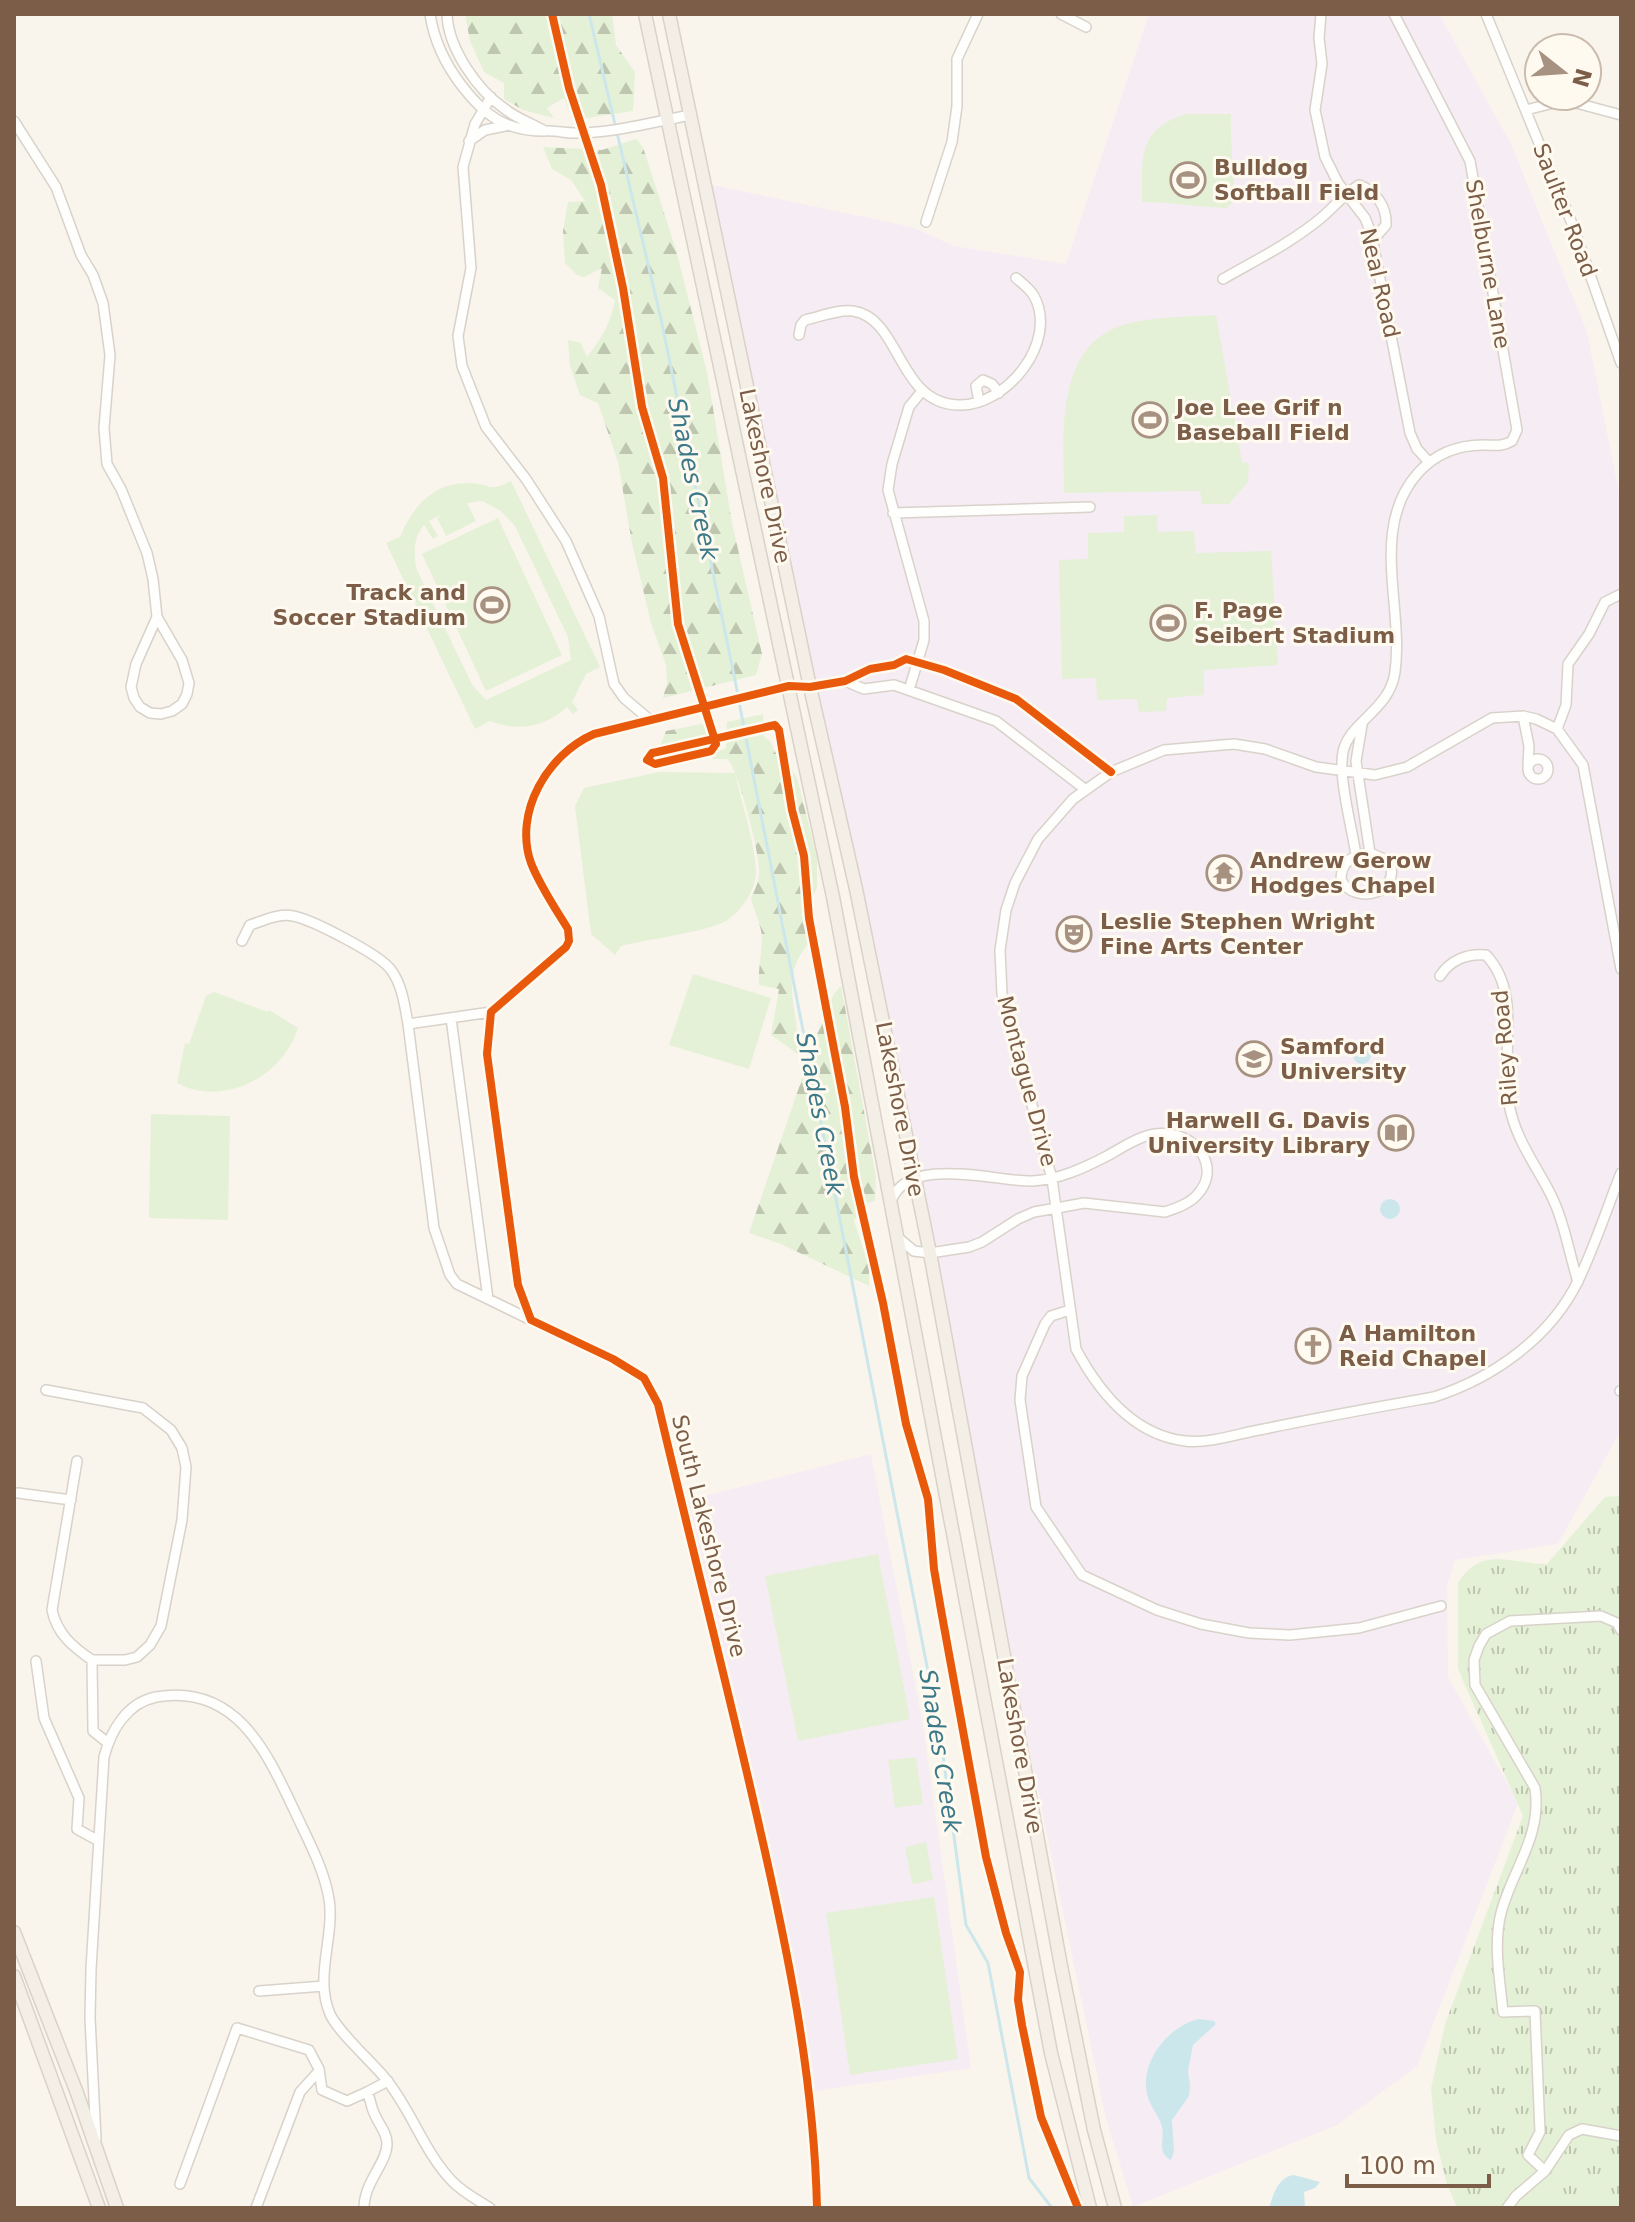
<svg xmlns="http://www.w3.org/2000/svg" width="1635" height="2222" font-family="'DejaVu Sans',sans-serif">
<defs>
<pattern id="forest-firs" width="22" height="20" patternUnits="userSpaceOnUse" patternTransform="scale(2)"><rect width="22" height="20" fill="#e4f1d6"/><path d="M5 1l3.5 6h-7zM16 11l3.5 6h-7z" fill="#bec6b0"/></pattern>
<pattern id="park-tufts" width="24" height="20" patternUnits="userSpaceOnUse" patternTransform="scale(2)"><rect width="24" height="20" fill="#e4f1d6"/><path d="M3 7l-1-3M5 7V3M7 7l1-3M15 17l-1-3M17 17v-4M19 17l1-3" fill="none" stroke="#bec6b0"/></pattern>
</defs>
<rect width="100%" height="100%" fill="#f9f5ec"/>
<path fill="#f6ecf4" d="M1149,14H1439L1511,144L1587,332L1621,503V1430L1558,1544L1455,1560L1447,1586L1448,1677L1518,1803L1417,2066L1337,2125L1133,2207L1106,2118L703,183L912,227L954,246L1066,264Z
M871,1454L923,1726L971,2068L808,2092L784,1938L681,1502Z"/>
<path fill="url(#forest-firs)" d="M465,14H612L616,45L635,72L633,111L573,120L564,98L547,108L554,118L523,110L504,99V83L484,72L470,41Z
M636,139L643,147L676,250L707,372L732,523L762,654L756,675L663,698L667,682L666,665L651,623L632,543L618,462L598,403L580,395L570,366L568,340L581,343L587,357C601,340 611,322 615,300L598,288L602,268L584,277L577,275L565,263L563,231L568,202L585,201L571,180L552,169L543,147L602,150Z
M763,714L764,737L770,741L777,756L789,765L797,778L817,858V887L806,917L808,944C778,980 800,1012 798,1054L771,1035L779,989L759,985C758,968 762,954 762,937C761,924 754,911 751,898C756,888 760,878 759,868C758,847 739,774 728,759H712L717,751L726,749L727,722Z
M706,723L709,735L693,739L687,752L661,759L660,746L666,731Z
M841,986L876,1177L875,1201L866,1203L854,1221L869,1266V1286L781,1244L749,1233L819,1029C826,1014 829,997 841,986Z"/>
<path fill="url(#park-tufts)" d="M1621,1496V2208H1457L1446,2181L1436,2140L1431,2089L1445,2024L1523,1816L1458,1669V1583C1481,1545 1512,1564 1547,1564L1605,1497Z"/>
<path fill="#e4f1d6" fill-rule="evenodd" d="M1187,114H1231C1230,144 1234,171 1234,201L1227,208C1198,207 1171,202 1142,202C1142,159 1137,128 1187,114Z
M1216,315L1242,462L1249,463L1248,482L1229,504H1202L1200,491L1064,493C1064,435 1054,347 1123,325C1152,316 1186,317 1216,315Z
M511,481L600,667L586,674L572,702L578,710L573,714L567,707C546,727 517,732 490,721L475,729L386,543L400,537C412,507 434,482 469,483C493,484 486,493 511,481ZM482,501L501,511L515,526L568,637L571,660L486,700L473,686L467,674L416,568C414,552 413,538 424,525L433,539L438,536L429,521L440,515L437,518L446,536L476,521L467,503Z
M1157,515L1158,532L1194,531L1196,553L1271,551L1278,665L1204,670V695L1167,698L1166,711L1139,712L1137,699L1097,700L1096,678L1062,679L1059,560L1088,559V533L1124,532V516Z
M498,518L562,655L486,691L422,554Z
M659,772L735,773C742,805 754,839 756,871C756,890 741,913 724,922C700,933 649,939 621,946L615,955L591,934L575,806L584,788Z
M693,974L771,998L749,1069L669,1045Z
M214,992L267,1012L269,1010L298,1028C283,1076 225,1108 177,1083L185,1043L189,1044L206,996Z
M151,1114L230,1116L228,1220L149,1218Z
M878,1554L910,1719L798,1741L765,1576Z
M916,1757L923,1804L895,1808L888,1760Z
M926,1842L933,1880L912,1884L905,1847Z
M934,1897L958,2059L850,2075L826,1913Z"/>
<path fill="#cce7eb" d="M1353 1055a9 9 0 1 1 18 0a9 9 0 1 1-18 0Z
M1380 1209a10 10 0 1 1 20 0a10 10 0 1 1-20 0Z
M1199,2019L1214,2021L1216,2024L1193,2045L1188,2071L1190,2085L1189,2096L1172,2120L1174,2152L1171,2160C1156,2152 1165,2140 1162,2127C1160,2117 1150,2107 1147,2094C1140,2062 1168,2026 1199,2019Z
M1294,2175L1320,2182L1315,2188L1304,2192L1305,2208H1269C1273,2195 1278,2177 1294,2175Z"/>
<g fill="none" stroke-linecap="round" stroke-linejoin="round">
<path stroke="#cce7eb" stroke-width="3" d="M589,14L661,319L738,695
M739,702L940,1733L966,1925L988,1963L1029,2178L1052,2208"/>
<defs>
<path id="minor" d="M430,14C434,41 445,64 462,86C485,116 506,131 544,131C556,130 568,134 581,133C617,132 654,122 690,115
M447,14C448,48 477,90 505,109C516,118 531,123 543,130
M1061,14L1086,27
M1321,14L1319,38L1322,64L1315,110L1325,157L1338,183L1365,218L1371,233L1410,433L1417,449L1429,462
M1486,14L1573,226L1621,363
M491,97L475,124L463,167L471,268L458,336L462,366L486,427L526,479L566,541L599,616L614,684L624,698L650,720
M1526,110L1565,100L1621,115
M14,121L56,187L81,255L93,275L103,303L110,355L104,428L107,464L121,489L147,553L153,579L157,617L182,660L189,683L187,694L182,704L172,711L161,714L150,713L140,707L134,698L131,687L136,664L157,617
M469,141L485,130L505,126
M926,222L952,142L957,106V59L978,14
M1223,279C1256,260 1291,243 1321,218C1334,207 1344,194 1359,185C1376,191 1387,207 1386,225L1373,240
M799,335L801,325L805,320C819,317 839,309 853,311C901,318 897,403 958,405C1006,407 1059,342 1034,296C1030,289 1022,283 1016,278
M979,401L976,386L983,380L992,384L999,393
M893,513L1090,507
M845,681L864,689L894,685L996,721L1086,790
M909,690L924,640V621L888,490L892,464L909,407L922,391
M1523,716L1529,746L1528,766
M1362,725L1356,761L1370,853
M1557,729L1566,705L1568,664L1589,634L1605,602L1621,594
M1528 769a10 10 0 1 1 20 0a10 10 0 1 1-20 0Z
M1370,853L1389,861C1403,893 1355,906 1341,880C1341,861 1353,855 1370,853Z
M1356,855C1352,828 1338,777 1343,752C1349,722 1390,710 1395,672C1404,606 1369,528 1418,473C1436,453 1457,445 1483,445C1495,445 1502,447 1512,441L1517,430L1470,161L1394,14
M242,941L250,925C263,921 278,913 293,916C311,919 381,955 391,970C402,984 405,1007 408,1024
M1621,969L1583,765L1557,729L1536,719L1523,716L1492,718L1407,767L1375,775L1316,767L1265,749L1234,744L1164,750L1111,772L1073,799L1038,839L1015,883L1006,910L1000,950L1002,994L1052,1179L1076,1349C1099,1392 1134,1435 1185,1441C1210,1444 1240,1433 1264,1429C1321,1417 1378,1407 1434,1397C1493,1378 1550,1338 1578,1281C1595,1246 1607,1208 1621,1173
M1440,976C1450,960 1468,953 1486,955C1523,993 1500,1057 1509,1104C1515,1138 1535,1164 1550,1193C1564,1220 1569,1253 1578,1282
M451,1018L488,1299L531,1320
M891,1201C909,1154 996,1182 1032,1181C1058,1180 1084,1168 1107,1156C1127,1145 1145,1131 1169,1134C1199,1137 1221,1169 1197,1195C1189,1204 1176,1208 1165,1212L1084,1203L1057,1208L1034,1212L1018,1219L982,1242L969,1247L930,1253L914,1251L897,1237
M488,1299L457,1284L450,1275L434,1228L408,1024L491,1012
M1070,1310L1051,1316L1045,1324L1022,1376L1020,1400L1036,1507L1082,1575L1157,1610L1201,1624L1249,1633L1290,1635L1359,1628L1441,1606
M46,1390L143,1408L171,1430L182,1448L186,1467L182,1520L161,1626L150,1645L137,1657L125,1660H92
M1620,1391H1621
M77,1461L52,1610C57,1634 73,1647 92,1660L93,1731L108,1743
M18,1493L71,1500
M36,1661L44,1718L79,1798L77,1829L97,1840
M259,1991L324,1986
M96,2139L90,2018L91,1969L104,1757C111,1730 127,1703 156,1697C238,1683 268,1755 296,1814C309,1842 324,1869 329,1899C335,1936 314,1977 330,2014C338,2032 371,2061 385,2078C411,2109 423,2150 451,2180C462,2192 476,2199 490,2208
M1545,2171L1528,2155L1540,2132L1535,2011L1503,2012C1500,1980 1493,1945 1501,1913C1513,1868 1542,1837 1535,1788L1475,1685L1474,1660L1479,1646L1486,1634L1510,1621L1601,1616L1617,1623L1621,1630
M180,2184L237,2028L309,2050L319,2069L322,2090L347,2101L367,2092
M256,2208L300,2092L319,2071
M364,2208C364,2182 387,2163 387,2144C387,2132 379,2125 375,2115C371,2108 371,2100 367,2092L388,2081
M817,2208C814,2074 786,1942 756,1812C725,1676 690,1540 658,1404L644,1378L613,1359L531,1320L518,1285L487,1054L491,1012L566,947L569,941L568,929C555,908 540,886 531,863C513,812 548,754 594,734L789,686L810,687L845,681L870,669L894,665L906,659L944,670L1016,699L1111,772
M1507,2208L1516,2196L1545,2171L1569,2135L1582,2129L1621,2136"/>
<path id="major" d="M645,14L833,897L1051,2053L1090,2208
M669,14L810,687L856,889L930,1253L1061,1966L1094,2130L1115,2208
M14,1932L77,2093L117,2208
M14,1976L99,2208"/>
</defs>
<use href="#minor" stroke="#d8d2ca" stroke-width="12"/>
<use href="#major" stroke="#dad1c9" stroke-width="15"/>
<use href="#minor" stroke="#fefefc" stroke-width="9"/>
<use href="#major" stroke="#f3efe6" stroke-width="12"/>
<defs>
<path id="cycleway" d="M552,14L569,88L601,185L623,288L642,407L663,478L678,624L713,734L716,744L711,751L655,764L647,760L652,753L657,752L775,725L779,730L792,810L804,856L809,918L845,1107L854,1177L883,1303L906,1424L928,1499L934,1569L941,1610L986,1857L1006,1933L1020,1972L1018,2000L1022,2025L1041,2117L1078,2208
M817,2208C814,2074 786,1942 756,1812C725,1676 690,1540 658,1404L644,1378L613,1359L531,1320L518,1285L487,1054L491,1012L566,947L569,941L568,929C555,908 540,886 531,863C513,812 548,754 594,734L789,686L810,687L845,681L870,669L894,665L906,659L944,670L1016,699L1111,772"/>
</defs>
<use href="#cycleway" stroke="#fffaf0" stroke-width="13"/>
<use href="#cycleway" stroke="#e8590c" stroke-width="8"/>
</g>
<defs>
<symbol id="stadium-ring" viewBox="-11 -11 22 22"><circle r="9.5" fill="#fffaf0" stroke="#a79281" stroke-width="1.5"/><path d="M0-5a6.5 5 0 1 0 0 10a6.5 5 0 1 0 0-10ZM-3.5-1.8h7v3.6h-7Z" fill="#a79281"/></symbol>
<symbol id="temple-ring" viewBox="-11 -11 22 22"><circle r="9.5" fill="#fffaf0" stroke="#a79281" stroke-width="1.5"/><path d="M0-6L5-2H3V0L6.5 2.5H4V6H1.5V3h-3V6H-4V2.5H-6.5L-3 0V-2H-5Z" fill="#a79281"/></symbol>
<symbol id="theatre-ring" viewBox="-11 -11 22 22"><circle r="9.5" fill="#fffaf0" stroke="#a79281" stroke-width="1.5"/><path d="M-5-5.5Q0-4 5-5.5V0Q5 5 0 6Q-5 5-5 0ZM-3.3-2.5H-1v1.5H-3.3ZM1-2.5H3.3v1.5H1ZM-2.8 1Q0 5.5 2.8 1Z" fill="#a79281"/></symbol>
<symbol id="university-ring" viewBox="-11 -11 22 22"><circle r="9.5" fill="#fffaf0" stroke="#a79281" stroke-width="1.5"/><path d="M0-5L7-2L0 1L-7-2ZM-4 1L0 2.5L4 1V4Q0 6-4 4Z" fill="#a79281"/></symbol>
<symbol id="library-ring" viewBox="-11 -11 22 22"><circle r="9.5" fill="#fffaf0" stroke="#a79281" stroke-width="1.5"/><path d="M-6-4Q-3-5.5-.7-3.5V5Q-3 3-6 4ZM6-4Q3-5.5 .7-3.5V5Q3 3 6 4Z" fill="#a79281"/></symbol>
<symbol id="church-ring" viewBox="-11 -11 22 22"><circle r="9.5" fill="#fffaf0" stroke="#a79281" stroke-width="1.5"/><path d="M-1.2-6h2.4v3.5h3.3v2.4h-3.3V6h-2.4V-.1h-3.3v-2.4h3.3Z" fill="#a79281"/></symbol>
</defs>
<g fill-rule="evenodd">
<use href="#stadium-ring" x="1168" y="160" width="40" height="40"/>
<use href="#stadium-ring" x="1130" y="400" width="40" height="40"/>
<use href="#stadium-ring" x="472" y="585" width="40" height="40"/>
<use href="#stadium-ring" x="1148" y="603" width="40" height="40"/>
<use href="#temple-ring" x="1204" y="853" width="40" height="40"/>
<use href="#theatre-ring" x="1054" y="914" width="40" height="40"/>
<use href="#university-ring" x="1234" y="1039" width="40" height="40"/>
<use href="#library-ring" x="1376" y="1113" width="40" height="40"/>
<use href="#church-ring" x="1293" y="1326" width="40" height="40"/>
</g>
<g text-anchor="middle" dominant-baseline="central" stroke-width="6" stroke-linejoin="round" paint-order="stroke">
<g font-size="22" font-weight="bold" fill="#7b5d48" stroke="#fffaf0" text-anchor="start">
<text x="1214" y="167">Bulldog<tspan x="1214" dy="25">Softball Field</tspan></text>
<text x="1176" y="407">Joe Lee Grif n<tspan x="1176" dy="25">Baseball Field</tspan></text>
<text x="466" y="592" text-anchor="end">Track and<tspan x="466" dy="25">Soccer Stadium</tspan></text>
<text x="1194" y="610">F. Page<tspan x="1194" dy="25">Seibert Stadium</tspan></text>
<text x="1250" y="860">Andrew Gerow<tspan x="1250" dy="25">Hodges Chapel</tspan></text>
<text x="1100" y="921">Leslie Stephen Wright<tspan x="1100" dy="25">Fine Arts Center</tspan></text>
<text x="1280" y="1046">Samford<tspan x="1280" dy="25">University</tspan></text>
<text x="1370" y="1120" text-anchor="end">Harwell G. Davis<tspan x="1370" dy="25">University Library</tspan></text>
<text x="1339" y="1333">A Hamilton<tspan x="1339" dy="25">Reid Chapel</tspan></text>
</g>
<g font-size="22" fill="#7b5d48" stroke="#fffaf0">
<text transform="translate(1565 210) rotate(69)">Saulter Road</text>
<text transform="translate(1488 264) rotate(80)">Shelburne Lane</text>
<text transform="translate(1380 283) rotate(77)">Neal Road</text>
<text transform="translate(765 476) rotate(78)">Lakeshore Drive</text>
<text transform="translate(1505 1048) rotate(-95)">Riley Road</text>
<text transform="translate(1027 1081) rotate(75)">Montague Drive</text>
<text transform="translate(900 1109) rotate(79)">Lakeshore Drive</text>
<text transform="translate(709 1536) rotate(76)">South Lakeshore Drive</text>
<text transform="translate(1020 1746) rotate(80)">Lakeshore Drive</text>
</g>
<g font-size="24" font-style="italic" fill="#3c7989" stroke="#fffaf0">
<text transform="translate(693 479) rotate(78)">Shades Creek</text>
<text transform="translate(820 1114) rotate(79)">Shades Creek</text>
<text transform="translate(940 1751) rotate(81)">Shades Creek</text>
</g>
</g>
<rect width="1635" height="2222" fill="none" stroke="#7b5d48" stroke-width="32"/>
<g transform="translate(1563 72) rotate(107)"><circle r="38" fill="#fffaf0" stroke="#cabbad" stroke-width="2"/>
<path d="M0-6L14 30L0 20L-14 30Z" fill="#a79281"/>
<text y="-12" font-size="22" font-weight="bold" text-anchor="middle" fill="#7b5d48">N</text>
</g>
<path d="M1347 2174v12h142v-12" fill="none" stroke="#7b5d48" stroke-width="4"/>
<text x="1359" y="2174" font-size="24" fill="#7b5d48" stroke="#fffaf0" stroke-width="6" paint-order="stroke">100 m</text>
</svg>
